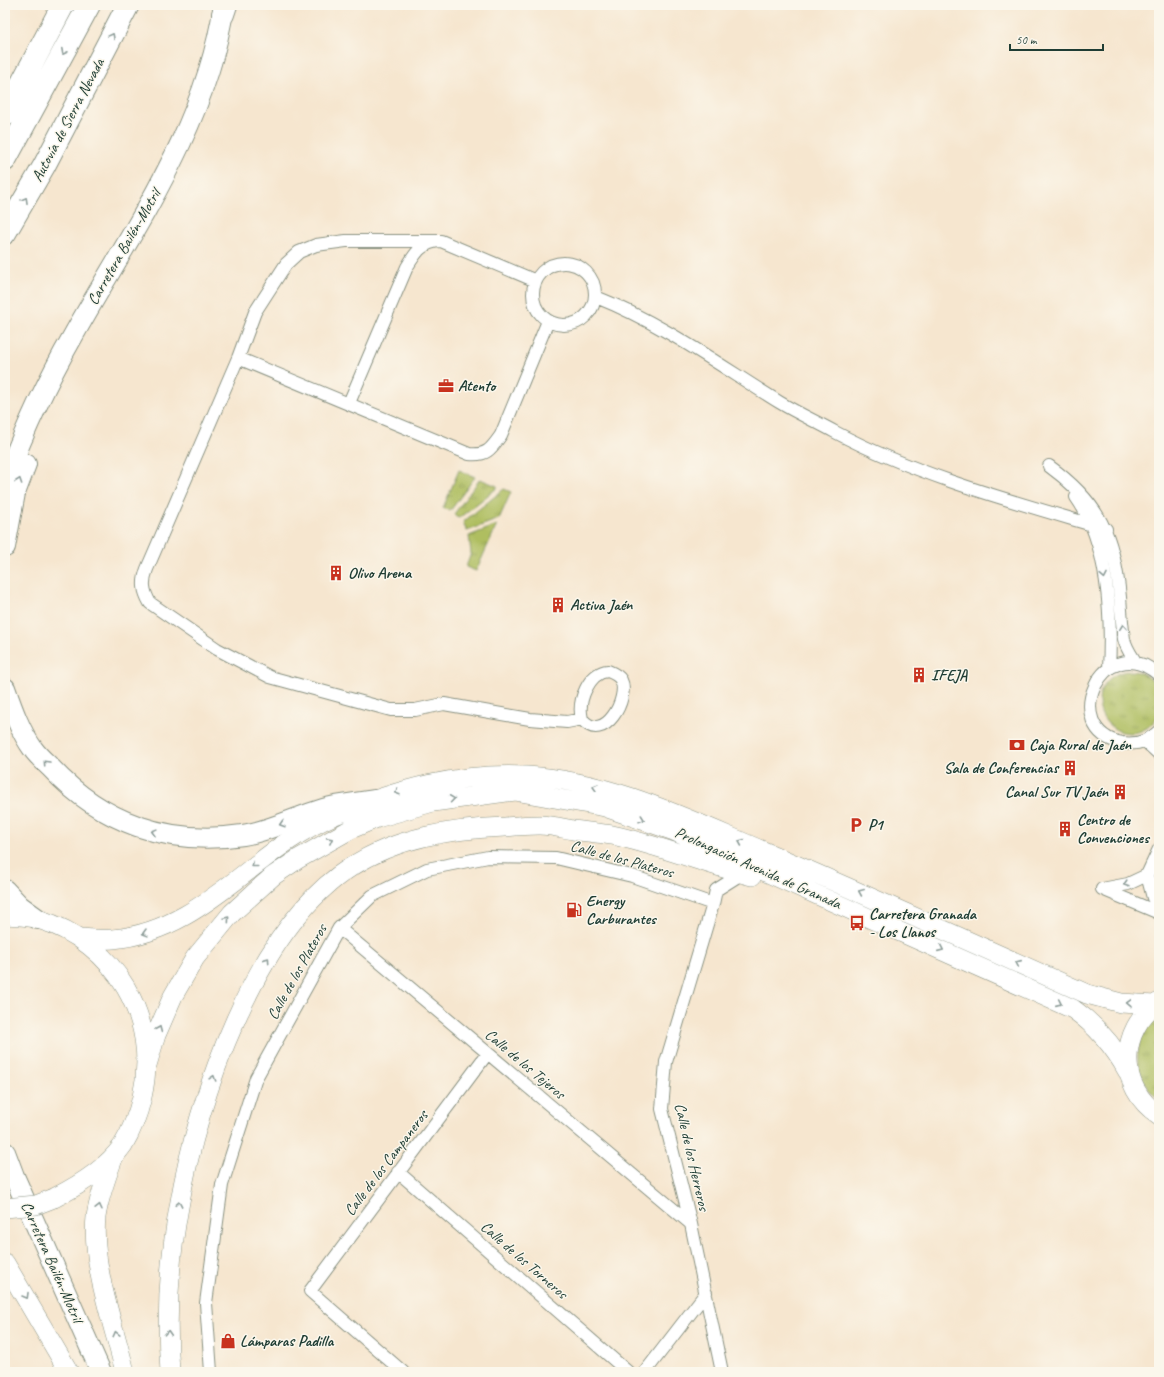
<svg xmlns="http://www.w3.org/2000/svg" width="1164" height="1377" font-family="Caveat,sans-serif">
<defs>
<pattern id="grass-tufts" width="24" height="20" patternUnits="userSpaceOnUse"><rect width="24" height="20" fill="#afbe61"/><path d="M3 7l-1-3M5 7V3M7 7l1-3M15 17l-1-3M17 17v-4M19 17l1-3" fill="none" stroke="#8e9c51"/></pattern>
</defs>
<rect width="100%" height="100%" fill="#fbf7ec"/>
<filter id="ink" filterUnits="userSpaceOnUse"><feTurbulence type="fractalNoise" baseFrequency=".025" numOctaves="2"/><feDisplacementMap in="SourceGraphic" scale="8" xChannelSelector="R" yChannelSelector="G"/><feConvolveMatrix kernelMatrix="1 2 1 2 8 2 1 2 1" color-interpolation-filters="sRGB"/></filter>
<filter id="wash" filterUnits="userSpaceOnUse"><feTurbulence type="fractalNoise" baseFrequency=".012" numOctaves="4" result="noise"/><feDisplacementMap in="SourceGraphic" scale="16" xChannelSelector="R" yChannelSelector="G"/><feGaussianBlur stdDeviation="0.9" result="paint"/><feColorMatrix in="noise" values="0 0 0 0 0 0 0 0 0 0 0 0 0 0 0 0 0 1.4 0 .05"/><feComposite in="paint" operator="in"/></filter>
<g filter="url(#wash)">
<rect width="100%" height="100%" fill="#f6e6cf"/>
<path fill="url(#grass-tufts)" stroke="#677e4a" d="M459,470L475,477L450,511L443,508Z
M480,479L497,486V488L459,518L454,514Z
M504,489L511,492L499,519L467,531L463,522Z
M497,525L476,571L466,567L471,553L469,536Z
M1099 702a31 31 0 1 1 62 0a31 31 0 1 1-62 0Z
M1159,1012V1100C1129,1074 1132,1040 1159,1012Z"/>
</g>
<g filter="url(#ink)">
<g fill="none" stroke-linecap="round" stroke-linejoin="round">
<defs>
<path id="minor" d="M441,241H346L316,245L299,252L286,264L255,312L238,358L147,569C142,582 143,591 150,603L217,649L270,677L391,710H415L444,704L530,719L567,722L582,719
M533 294a31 31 0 1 1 62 0a31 31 0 1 1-62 0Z
M596,297C662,323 719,365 779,402C797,413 817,422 835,432C920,477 1015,502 1106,529
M238,358L469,454C487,456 491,449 501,435L548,321
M349,403L407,267C416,252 422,242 441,241L536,281
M1049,466C1100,503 1114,536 1120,597C1121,610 1122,625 1124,639C1126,648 1132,656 1136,663
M1076,497C1108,542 1112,615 1109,669
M608,671C613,673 619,676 621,680C630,697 604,746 582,719C577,701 589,672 608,671Z
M1159,675C1103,626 1057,730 1122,743C1136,745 1149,741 1159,731
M1145,741L1159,754
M1147,875L1153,898L1159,907
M1102,889L1128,884L1147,875L1159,849
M1102,889L1159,913
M339,928L691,1224
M398,1172L628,1372
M211,1372L206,1303L222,1185L256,1078L339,928L372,896L427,869L488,857L556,858L632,876L713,904
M403,1372L310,1291L487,1054
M645,1372L706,1293
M722,1372L691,1224L662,1109L666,1062L713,904L716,890L743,873"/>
<path id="primary" d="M5,915C16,916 28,916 38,919C115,942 160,1019 142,1097C138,1114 132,1130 123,1145C107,1168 78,1186 54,1198
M80,938C91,939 102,940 113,939C204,931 255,848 335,815C397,790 459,772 527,776C610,781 685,818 761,850C870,896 978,946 1087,994L1121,1003L1154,1005
M1159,1002C1118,1029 1117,1088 1159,1115
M147,1065L156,1035L173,996L195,958L232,913L273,876L298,859L351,829L377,818L433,802L515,791L605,807L674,831L1073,1009C1097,1026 1114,1046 1128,1072
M114,1156C107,1175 99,1196 96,1217C91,1265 114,1325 125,1372
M5,1263L69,1372
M170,1372C166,1318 169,1261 179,1207C197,1099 255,928 351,867C397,837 452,829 505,827C516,826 528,825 539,825C550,825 562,828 573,830C586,832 599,833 612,835C659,845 705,864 752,876"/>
<path id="trunk" d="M5,481C24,431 46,383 73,336C132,230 206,128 224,5
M5,547L15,493L26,464
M5,688C12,708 20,731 33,749C38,756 45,762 51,768C102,823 168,846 243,835C270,831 296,817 323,809C339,804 357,803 374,800
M5,890L20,906L38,919
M5,1152L14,1176L101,1372"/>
<path id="motorway" d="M223,14L226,5
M5,115L63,5
M5,160L89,5
M5,233L44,166L128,5"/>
</defs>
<use href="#minor" stroke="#8a9282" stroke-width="14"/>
<use href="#primary" stroke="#8a9282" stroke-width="20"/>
<use href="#trunk" stroke="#8a9282" stroke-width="22"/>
<use href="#motorway" stroke="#8a9282" stroke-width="24"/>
<use href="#minor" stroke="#fff" stroke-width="12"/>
<use href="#primary" stroke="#fff" stroke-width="19"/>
<use href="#trunk" stroke="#fff" stroke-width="20"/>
<use href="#motorway" stroke="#fff" stroke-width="22"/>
<defs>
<path id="primary-bridge" d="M5,1208L36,1205L54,1198"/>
</defs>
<use href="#primary-bridge" stroke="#8a9282" stroke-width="20" stroke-linecap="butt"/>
<use href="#primary-bridge" stroke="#fff" stroke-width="19"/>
</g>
<defs><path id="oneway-chevron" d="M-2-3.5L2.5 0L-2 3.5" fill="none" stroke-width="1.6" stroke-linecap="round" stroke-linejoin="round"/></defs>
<g stroke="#8f9e9a">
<use href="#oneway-chevron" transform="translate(112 36) rotate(-62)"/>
<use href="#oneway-chevron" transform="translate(64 52) rotate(117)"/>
<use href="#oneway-chevron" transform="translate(25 200) rotate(-60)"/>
<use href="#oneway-chevron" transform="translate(19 481) rotate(-71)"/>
<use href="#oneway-chevron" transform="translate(1104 576) rotate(79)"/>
<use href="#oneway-chevron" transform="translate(1123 627) rotate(-96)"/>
<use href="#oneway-chevron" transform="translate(46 763) rotate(-133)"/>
<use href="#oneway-chevron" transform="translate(595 787) rotate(-165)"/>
<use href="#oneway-chevron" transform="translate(397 792) rotate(162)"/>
<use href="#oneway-chevron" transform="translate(452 799) rotate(-8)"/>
<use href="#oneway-chevron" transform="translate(642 819) rotate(19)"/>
<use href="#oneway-chevron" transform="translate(282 824) rotate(163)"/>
<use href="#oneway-chevron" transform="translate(154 832) rotate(-165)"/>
<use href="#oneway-chevron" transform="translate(330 840) rotate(-28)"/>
<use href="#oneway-chevron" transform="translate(741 842) rotate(-157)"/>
<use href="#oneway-chevron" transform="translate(254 865) rotate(141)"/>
<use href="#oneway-chevron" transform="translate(1126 884) rotate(163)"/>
<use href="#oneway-chevron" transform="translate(861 892) rotate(-157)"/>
<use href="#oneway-chevron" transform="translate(227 919) rotate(-49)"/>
<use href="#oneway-chevron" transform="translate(145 933) rotate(165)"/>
<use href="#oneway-chevron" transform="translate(941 949) rotate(24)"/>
<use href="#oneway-chevron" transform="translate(267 960) rotate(-55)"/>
<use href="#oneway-chevron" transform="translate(1018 963) rotate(-156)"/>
<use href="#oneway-chevron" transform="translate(1059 1003) rotate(24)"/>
<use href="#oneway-chevron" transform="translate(1129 1003) rotate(-179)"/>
<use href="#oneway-chevron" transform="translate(159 1029) rotate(-67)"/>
<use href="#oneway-chevron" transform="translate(213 1078) rotate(-72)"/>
<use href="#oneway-chevron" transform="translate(179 1204) rotate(-79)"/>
<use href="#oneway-chevron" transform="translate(99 1207) rotate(-77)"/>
<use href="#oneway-chevron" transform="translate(26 1296) rotate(60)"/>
<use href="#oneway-chevron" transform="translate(168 1333) rotate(-87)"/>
<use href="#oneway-chevron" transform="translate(116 1334) rotate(-104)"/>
</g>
</g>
<defs>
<symbol id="office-bare" viewBox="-9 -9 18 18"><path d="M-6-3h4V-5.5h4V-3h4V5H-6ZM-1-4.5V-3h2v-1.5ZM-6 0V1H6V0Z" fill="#c8321e" stroke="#fbf7ec" stroke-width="2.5" paint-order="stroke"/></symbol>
<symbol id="building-bare" viewBox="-9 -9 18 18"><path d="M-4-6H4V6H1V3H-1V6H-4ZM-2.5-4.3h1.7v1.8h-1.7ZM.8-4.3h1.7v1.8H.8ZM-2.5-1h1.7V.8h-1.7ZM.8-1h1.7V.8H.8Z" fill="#c8321e" stroke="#fbf7ec" stroke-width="2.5" paint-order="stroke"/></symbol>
<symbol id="bank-bare" viewBox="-9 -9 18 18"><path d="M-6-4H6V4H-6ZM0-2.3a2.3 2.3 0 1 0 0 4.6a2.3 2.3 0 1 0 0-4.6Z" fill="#c8321e" stroke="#fbf7ec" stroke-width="2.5" paint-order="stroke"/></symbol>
<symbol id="parking-bare" viewBox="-9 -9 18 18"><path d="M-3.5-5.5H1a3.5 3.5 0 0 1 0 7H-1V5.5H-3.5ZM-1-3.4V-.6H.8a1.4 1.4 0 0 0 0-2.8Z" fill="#c8321e" stroke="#fbf7ec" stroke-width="2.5" paint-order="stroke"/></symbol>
<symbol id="fuel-bare" viewBox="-9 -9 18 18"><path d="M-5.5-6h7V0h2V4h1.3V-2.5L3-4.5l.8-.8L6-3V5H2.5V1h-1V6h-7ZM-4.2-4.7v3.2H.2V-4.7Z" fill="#c8321e" stroke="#fbf7ec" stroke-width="2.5" paint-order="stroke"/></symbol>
<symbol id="bus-bare" viewBox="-9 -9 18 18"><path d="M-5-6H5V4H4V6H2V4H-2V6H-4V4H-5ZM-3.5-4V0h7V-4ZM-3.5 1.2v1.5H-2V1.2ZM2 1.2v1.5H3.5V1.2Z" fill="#c8321e" stroke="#fbf7ec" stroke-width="2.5" paint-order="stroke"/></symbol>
<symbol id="shop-bare" viewBox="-9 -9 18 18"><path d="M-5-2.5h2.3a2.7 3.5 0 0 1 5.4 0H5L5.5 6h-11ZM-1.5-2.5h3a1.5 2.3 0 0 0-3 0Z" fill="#c8321e" stroke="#fbf7ec" stroke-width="2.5" paint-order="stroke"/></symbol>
</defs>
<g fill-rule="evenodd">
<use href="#office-bare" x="435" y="375" width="22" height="22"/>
<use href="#building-bare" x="325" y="562" width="22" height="22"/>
<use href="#building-bare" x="547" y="594" width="22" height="22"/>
<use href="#building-bare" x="908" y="664" width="22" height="22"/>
<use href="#bank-bare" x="1006" y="734" width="22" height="22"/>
<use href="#building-bare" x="1059" y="757" width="22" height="22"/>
<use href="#building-bare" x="1109" y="781" width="22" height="22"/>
<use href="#parking-bare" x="845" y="814" width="22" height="22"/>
<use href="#building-bare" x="1054" y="818" width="22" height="22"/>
<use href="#fuel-bare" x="563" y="899" width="22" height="22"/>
<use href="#bus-bare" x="846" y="912" width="22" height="22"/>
<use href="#shop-bare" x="217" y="1330" width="22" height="22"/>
</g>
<g text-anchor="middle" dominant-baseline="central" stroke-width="3" stroke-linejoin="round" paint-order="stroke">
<g font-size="16" fill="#1f3d34" stroke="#fbf7ec">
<text transform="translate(68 120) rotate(-62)">Autovía de Sierra Nevada</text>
<text transform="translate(124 247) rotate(-60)">Carretera Bailén-Motril</text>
<text transform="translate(622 859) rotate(15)">Calle de los Plateros</text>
<text transform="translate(758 868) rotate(24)">Prolongación Avenida de Granada</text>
<text transform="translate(297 972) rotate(-61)">Calle de los Plateros</text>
<text transform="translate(525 1064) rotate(40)">Calle de los Tejeros</text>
<text transform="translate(692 1157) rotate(77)">Calle de los Herreros</text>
<text transform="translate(386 1163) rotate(-53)">Calle de los Campaneros</text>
<text transform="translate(524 1260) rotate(41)">Calle de los Torneros</text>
<text transform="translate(52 1262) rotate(66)">Carretera Bailén-Motril</text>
</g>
<g font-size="16" font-weight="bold" fill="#1f3d34" stroke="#fbf7ec" text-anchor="start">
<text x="458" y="386">Atento</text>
<text x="348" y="573">Olivo Arena</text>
<text x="570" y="605">Activa Jaén</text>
<text x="931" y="675">IFEJA</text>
<text x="1029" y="745">Caja Rural de Jaén</text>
<text x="1058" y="768" text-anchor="end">Sala de Conferencias</text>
<text x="1108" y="792" text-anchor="end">Canal Sur TV Jaén</text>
<text x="1077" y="820">Centro de<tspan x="1077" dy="18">Convenciones</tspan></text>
<text x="868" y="825">P1</text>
<text x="586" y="901">Energy<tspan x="586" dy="18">Carburantes</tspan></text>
<text x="869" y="914">Carretera Granada<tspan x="869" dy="18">- Los Llanos</tspan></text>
<text x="240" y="1341">Lámparas Padilla</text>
</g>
</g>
<rect width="1164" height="1377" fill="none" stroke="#fbf7ec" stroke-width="20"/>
<path d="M1010 44v6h93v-6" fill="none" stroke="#1f3d34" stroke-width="2"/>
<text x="1016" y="44" font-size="12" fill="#1f3d34" stroke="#fbf7ec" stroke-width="3" paint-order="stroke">50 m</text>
</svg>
